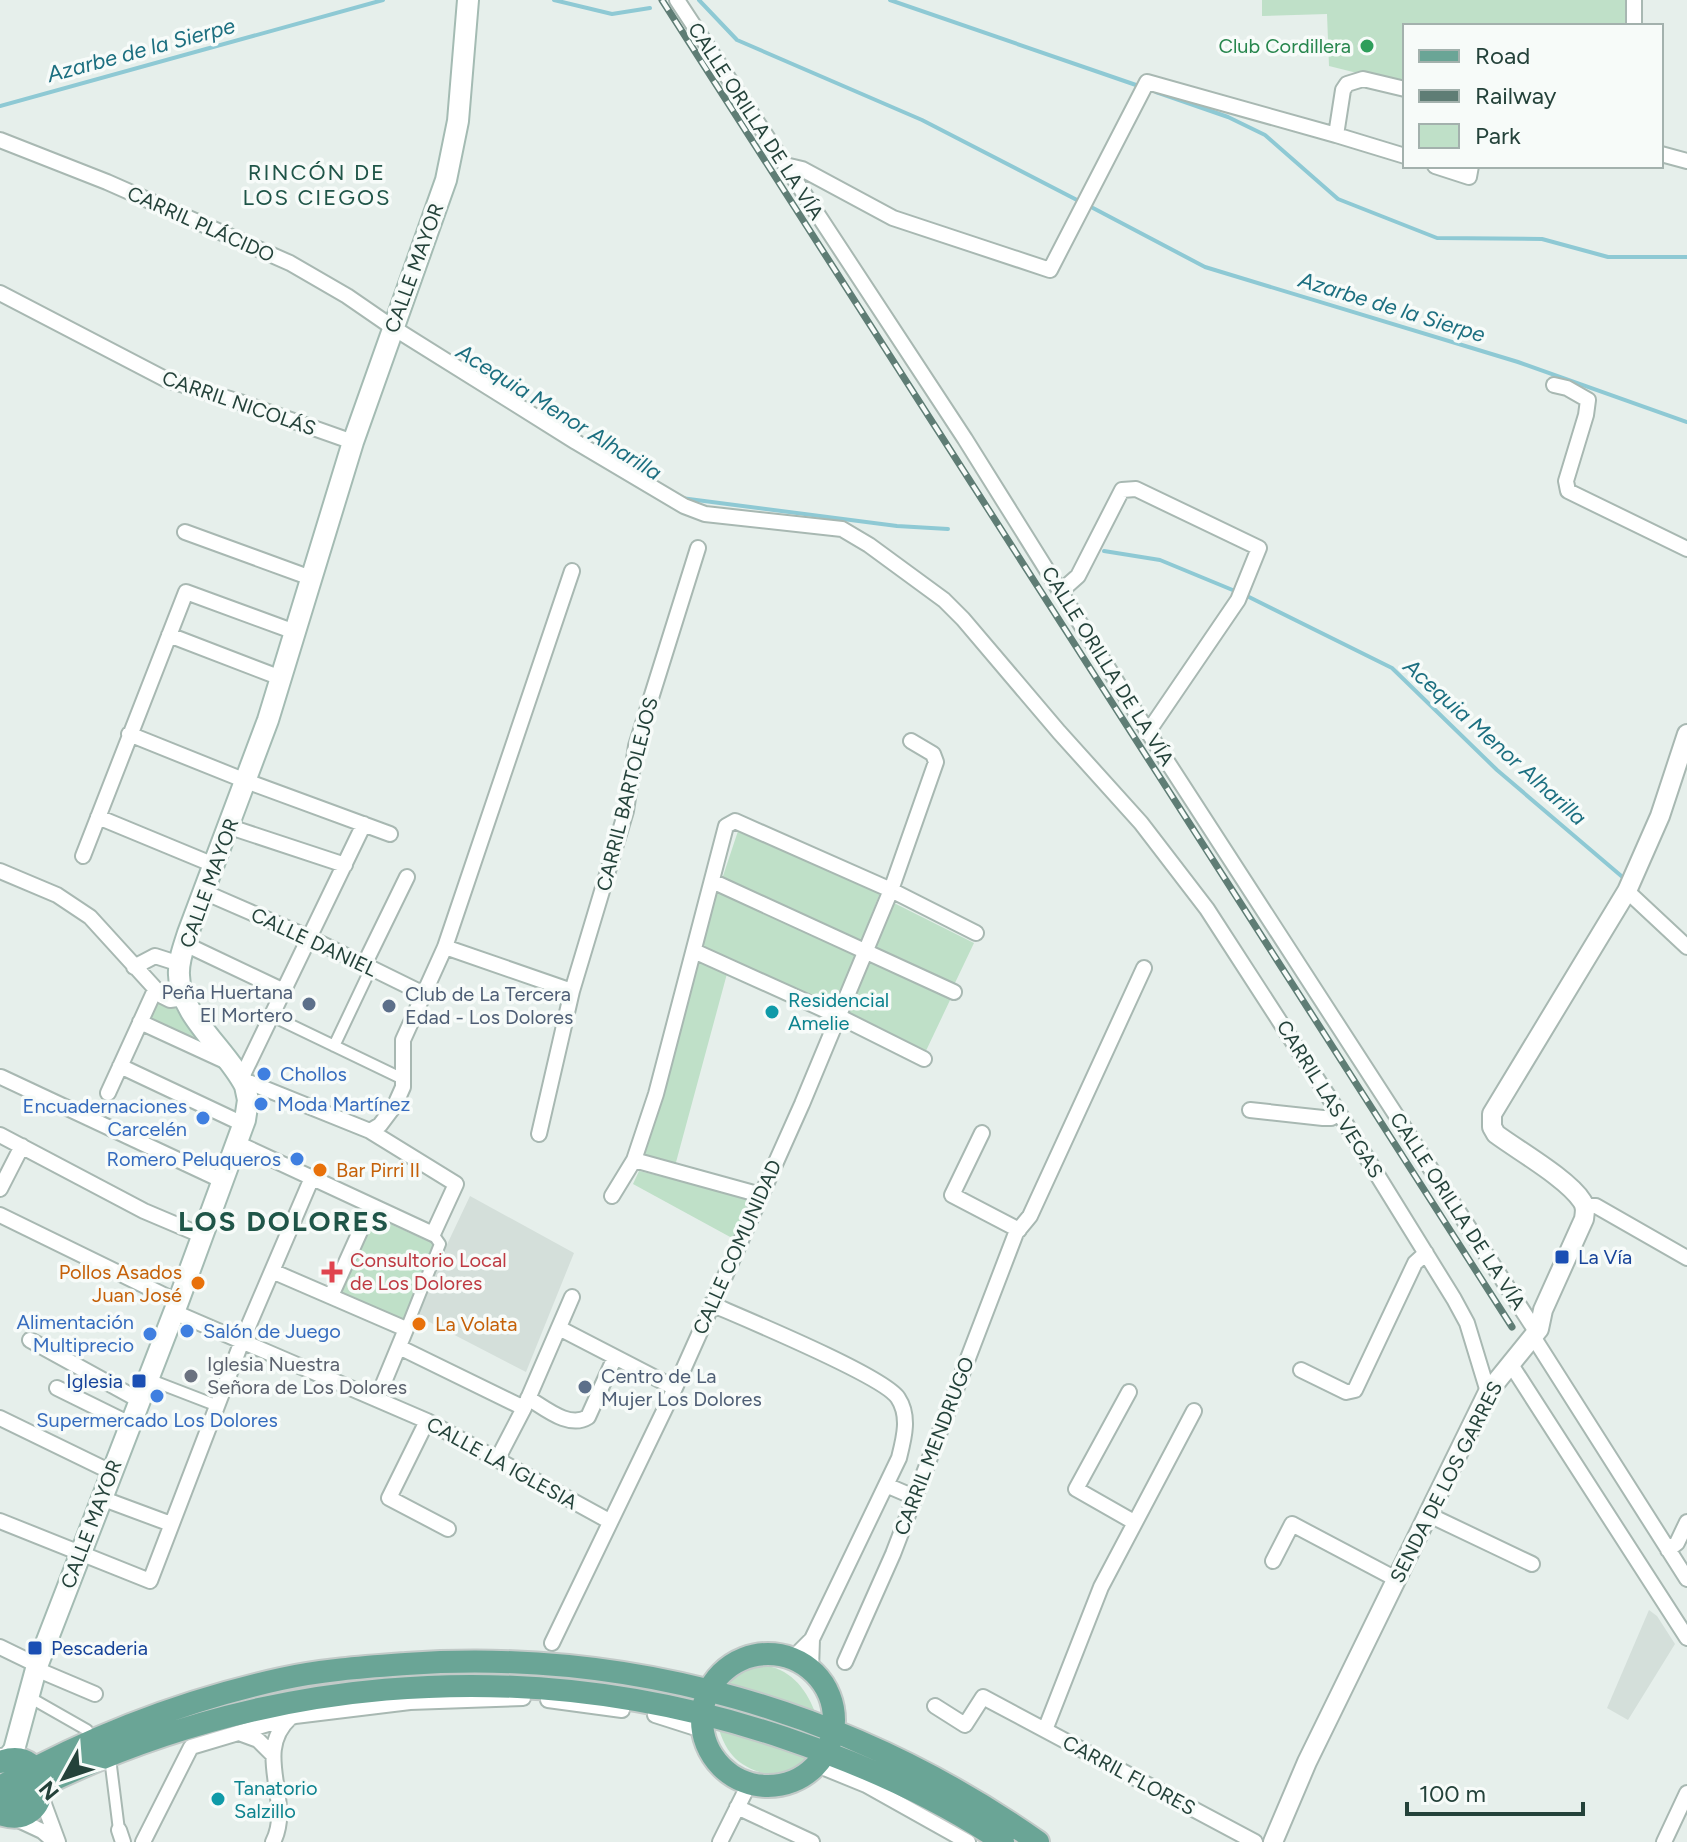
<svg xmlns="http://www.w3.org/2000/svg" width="1687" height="1842" font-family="Figtree,sans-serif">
<rect width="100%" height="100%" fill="#e6efeb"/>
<path fill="#d4dfda" d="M470,1196L574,1253L526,1372L414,1314Z
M1649,1610L1657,1616L1675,1644L1628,1720L1607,1708Z"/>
<path fill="#bfe0c8" d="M1262,0H1629V26H1405V85L1329,66L1327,14L1262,16Z
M738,831L880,893L861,941L722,879Z
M717,892L856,954L834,1006L701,946Z
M894,903L974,943L954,985L875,949Z
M700,957L728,970L675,1166L643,1155Z
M870,958L952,996L924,1055L844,1013Z
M158,1000L173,1005L200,1043L148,1023Z
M639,1171L753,1198L732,1238L633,1184Z
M373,1216L436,1245L403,1322L338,1290Z
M755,1665C786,1665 804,1684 815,1712L725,1684L738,1671Z
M718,1727L812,1757C796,1786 751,1776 733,1756C725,1747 722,1738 718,1727Z"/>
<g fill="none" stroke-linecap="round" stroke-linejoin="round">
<path stroke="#8ec9d4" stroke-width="4" d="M554,0L612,14L650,8
M699,0L737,40L922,120L1077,200
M890,0L1136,85
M1156,92L1228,117L1265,135L1338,199L1437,238L1542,239L1608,257H1687
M0,106L383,0
M1093,208L1205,267L1518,362L1687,422
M681,498L897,526L948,529
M1104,551L1160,560L1235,591
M1249,597L1392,668L1497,770L1626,880"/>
<defs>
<path id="pedestrian" d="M272,1016L403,1079
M334,1046L371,968
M406,1329L440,1244L433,1234
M148,1379L218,1406
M29,1697L87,1730
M111,1766L119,1830"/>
<path id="minor" d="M677,0L965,439L1148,732L1537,1333
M1634,0V26
M1336,135L1405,156
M0,140L107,182L290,263L347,296L392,327L576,442L684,506L705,514L842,529L869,545L944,600L963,619L1059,732L1141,823L1207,909L1339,1113L1454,1299L1467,1323L1488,1392
M1661,154L1687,161
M785,165L802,169L893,218L1050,270L1147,82L1336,135L1343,90L1347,84L1363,79L1405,89
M1435,166L1469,177L1471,166
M0,293L167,380L240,402L353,442
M1554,385L1567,388L1588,400L1586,415L1566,481L1568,491L1687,549
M185,532L311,578
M1060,592L1078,576L1122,490L1136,489L1259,548L1238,600L1148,732
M169,635L281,678
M129,734L246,781L390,834
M98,817L214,865
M230,827L345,865
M83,856L186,592L295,632
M0,871L57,895L90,917L162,996L170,1000L185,998
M712,881L954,992
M1627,891L1687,947
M204,892L310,938L424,994
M185,944L284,991
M445,947L572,991
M694,951L838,1016L924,1059
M364,965L407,877
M134,967L155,956L180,964
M140,1022L227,1062
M120,1066L243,1124
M1,1077L223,1181
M108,1093L155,990
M1250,1110L1323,1118H1331L1339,1113
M370,1131L380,1125L395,1105L403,1087V1040L445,947L572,571
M982,1133L952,1195L1019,1230
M539,1134L572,991L626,811L636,746L698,548
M0,1135L144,1211L203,1236
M237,1143L433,1234L456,1184L370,1131L241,1079L364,824
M634,1160L761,1195
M0,1189L22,1146
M612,1196L634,1160L656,1094L726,826L735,821L891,890L976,933
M1584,1206H1596L1687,1258
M0,1215L178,1302
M272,1271L406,1329L377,1399
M331,1296L371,1207
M711,1304C743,1318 884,1376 898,1398C910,1416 904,1438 899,1458L812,1639L793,1658
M174,1312L427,1421L609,1521
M559,1328L675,1388
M1534,1338L1687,1579
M30,1340L139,1400
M399,1347L524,1408
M1510,1363L1687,1638
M1301,1370L1346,1392L1355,1390L1415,1263L1426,1253
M57,1388L130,1424
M1129,1392L1076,1489L1134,1522
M528,1398C545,1408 569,1429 588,1417L615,1357
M0,1418L111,1472
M427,1421L389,1498L448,1529
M497,1460L524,1408L572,1297
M886,1485L914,1497
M101,1498L171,1524
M1427,1514L1532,1564
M0,1521L150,1581L242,1341L311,1180
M1668,1550L1677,1543L1687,1522
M1273,1561L1292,1524L1396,1579
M552,1643L675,1388L802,1104L891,890L936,762L933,754L911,741
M0,1647L37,1665
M845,1662L893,1554L1016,1233L1030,1216L1144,968
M36,1669L95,1694
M811,1669L812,1639
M548,1700L622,1710
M935,1706L965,1725L983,1697L1255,1842
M655,1715L702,1730
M1045,1730L1101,1587L1194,1411
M239,1733L258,1740L272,1754
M817,1765L866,1785L968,1842
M41,1796L58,1842
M737,1807L812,1842
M12,1817L42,1831L55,1842
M119,1830L123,1842
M143,1842L191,1747L295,1716L410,1702L523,1698
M273,1842C294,1801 252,1753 290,1718
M720,1842L749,1784
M1664,1842L1687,1793"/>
<path id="tertiary" d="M1273,1842L1307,1762L1488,1392L1539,1329L1543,1310L1584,1219C1585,1212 1586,1207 1582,1201C1568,1179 1519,1151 1496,1134L1492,1127V1114L1627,891L1660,816L1687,734"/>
<path id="secondary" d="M0,1759H7L14,1750L36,1669L178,1302L245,1120L248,1100L245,1086C228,1051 179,1015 179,975C178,961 184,946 188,933L268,720L353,442L446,180L458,121L468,0"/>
<path id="primary" d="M702 1720a66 66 0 1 1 132 0a66 66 0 1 1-132 0Z
M0,1762C54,1742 55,1833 0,1814
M0,1787C89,1737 181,1701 281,1679C321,1670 365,1667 406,1664C632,1648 853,1712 1038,1842
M0,1807C243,1674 523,1650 785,1738C862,1764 935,1796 1003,1842"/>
</defs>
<use href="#pedestrian" stroke="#a8b8b2" stroke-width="14"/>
<use href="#minor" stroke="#a8b8b2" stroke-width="18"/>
<use href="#tertiary" stroke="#a8b8b2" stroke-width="22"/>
<use href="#secondary" stroke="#a4bbb3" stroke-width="24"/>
<use href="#primary" stroke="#c2cac8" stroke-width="26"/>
<use href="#pedestrian" stroke="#fff" stroke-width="10"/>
<use href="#minor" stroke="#fff" stroke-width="14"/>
<use href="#tertiary" stroke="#fff" stroke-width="18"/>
<use href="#secondary" stroke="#fff" stroke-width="20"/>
<use href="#primary" stroke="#6aa596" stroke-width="22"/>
<defs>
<path id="rail" d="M662,0L1512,1327"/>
</defs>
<use href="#rail" stroke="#5f7d75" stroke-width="7"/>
<use href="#rail" stroke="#f7fbf9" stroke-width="4" stroke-dasharray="12" stroke-linecap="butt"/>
</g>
<circle fill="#2e9e5b" stroke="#f7fbf9" stroke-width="3" cx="1367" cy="46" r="8"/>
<g fill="#5c6f8a" stroke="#f7fbf9" stroke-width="3">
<circle cx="309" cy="1004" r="8"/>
<circle cx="389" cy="1006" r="8"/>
<circle cx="585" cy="1387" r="8"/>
</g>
<g fill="#0f9aa8" stroke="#f7fbf9" stroke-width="3">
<circle cx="772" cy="1012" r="8"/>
<circle cx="218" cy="1799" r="8"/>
</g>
<g fill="#3f7fe0" stroke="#f7fbf9" stroke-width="3">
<circle cx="264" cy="1074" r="8"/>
<circle cx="261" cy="1104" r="8"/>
<circle cx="203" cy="1118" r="8"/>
<circle cx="297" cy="1159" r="8"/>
<circle cx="187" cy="1331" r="8"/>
<circle cx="150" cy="1334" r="8"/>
<circle cx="157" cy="1396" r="8"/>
</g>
<g fill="#e8710a" stroke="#f7fbf9" stroke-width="3">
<circle cx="320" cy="1170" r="8"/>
<circle cx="198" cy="1283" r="8"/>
<circle cx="419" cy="1324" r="8"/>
</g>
<g fill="#1a4fb4" stroke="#f7fbf9" stroke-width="3">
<rect x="1554" y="1249" width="16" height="16" rx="4"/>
<rect x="131" y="1373" width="16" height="16" rx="4"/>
<rect x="27" y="1640" width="16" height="16" rx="4"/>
</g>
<path fill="#e0444e" stroke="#f7fbf9" stroke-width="3" d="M328 1260h8v8h8v8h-8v8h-8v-8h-8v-8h8z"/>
<circle fill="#6b7280" stroke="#f7fbf9" stroke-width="3" cx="191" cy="1376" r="8"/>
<g text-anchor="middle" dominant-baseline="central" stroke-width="7" stroke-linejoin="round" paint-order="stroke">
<g font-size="20" fill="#27864d" stroke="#f7fbf9" text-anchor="end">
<text x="1351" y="46">Club Cordillera</text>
</g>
<g font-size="20" fill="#24423a" stroke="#f7fbf9">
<text transform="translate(756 121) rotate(57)">CALLE ORILLA DE LA VÍA</text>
<text transform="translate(201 224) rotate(24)">CARRIL PLÁCIDO</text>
<text transform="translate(414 268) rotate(-70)">CALLE MAYOR</text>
<text transform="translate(239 403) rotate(19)">CARRIL NICOLÁS</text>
<text transform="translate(1108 666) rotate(58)">CALLE ORILLA DE LA VÍA</text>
<text transform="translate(627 794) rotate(-76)">CARRIL BARTOLEJOS</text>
<text transform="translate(209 883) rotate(-70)">CALLE MAYOR</text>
<text transform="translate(314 942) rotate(25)">CALLE DANIEL</text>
<text transform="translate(1330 1099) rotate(58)">CARRIL LAS VEGAS</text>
<text transform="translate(1458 1211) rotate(57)">CALLE ORILLA DE LA VÍA</text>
<text transform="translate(737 1247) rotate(-66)">CALLE COMUNIDAD</text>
<text transform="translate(934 1446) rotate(-69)">CARRIL MENDRUGO</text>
<text transform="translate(502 1463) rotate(29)">CALLE LA IGLESIA</text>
<text transform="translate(1446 1482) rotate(-63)">SENDA DE LOS GARRES</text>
<text transform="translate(91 1524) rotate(-69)">CALLE MAYOR</text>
<text transform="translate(1129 1775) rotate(28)">CARRIL FLORES</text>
</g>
<g font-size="20" fill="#4e5e75" stroke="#f7fbf9" text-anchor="start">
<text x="293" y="992" text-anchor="end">Peña Huertana<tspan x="293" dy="23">El Mortero</tspan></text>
<text x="405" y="994">Club de La Tercera<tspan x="405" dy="23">Edad - Los Dolores</tspan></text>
<text x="601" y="1376">Centro de La<tspan x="601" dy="23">Mujer Los Dolores</tspan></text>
</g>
<g font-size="20" fill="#0d838f" stroke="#f7fbf9" text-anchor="start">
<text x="788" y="1000">Residencial<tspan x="788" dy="23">Amelie</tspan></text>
<text x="234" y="1788">Tanatorio<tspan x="234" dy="23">Salzillo</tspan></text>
</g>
<g font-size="20" fill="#366cbe" stroke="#f7fbf9" text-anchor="start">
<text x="280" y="1074">Chollos</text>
<text x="277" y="1104">Moda Martínez</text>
<text x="187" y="1106" text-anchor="end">Encuadernaciones<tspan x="187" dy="23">Carcelén</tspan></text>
<text x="281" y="1159" text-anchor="end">Romero Peluqueros</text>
<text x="134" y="1322" text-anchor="end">Alimentación<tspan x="134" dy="23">Multiprecio</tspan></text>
<text x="203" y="1331">Salón de Juego</text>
<text x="157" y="1420" text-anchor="middle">Supermercado Los Dolores</text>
</g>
<g font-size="20" fill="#c56008" stroke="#f7fbf9" text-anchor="start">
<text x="336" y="1170">Bar Pirri II</text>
<text x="182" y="1272" text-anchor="end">Pollos Asados<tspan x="182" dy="23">Juan José</tspan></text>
<text x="435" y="1324">La Volata</text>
</g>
<g font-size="20" fill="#164399" stroke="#f7fbf9" text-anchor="start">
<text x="1578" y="1257">La Vía</text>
<text x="123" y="1381" text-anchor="end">Iglesia</text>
<text x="51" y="1648">Pescaderia</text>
</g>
<g font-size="20" fill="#be3a42" stroke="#f7fbf9" text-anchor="start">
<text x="350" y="1260">Consultorio Local<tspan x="350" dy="23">de Los Dolores</tspan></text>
</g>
<g font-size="20" fill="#5b616d" stroke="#f7fbf9" text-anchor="start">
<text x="207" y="1364">Iglesia Nuestra<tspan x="207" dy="23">Señora de Los Dolores</tspan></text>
</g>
<g font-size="22" font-style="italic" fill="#1c6f80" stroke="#f7fbf9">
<text transform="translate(141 50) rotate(-15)">Azarbe de la Sierpe</text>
<text transform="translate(1392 307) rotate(17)">Azarbe de la Sierpe</text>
<text transform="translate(559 412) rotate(32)">Acequia Menor Alharilla</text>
<text transform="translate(1495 742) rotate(42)">Acequia Menor Alharilla</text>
</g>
<g font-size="22" letter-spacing="2" fill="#1f5548" stroke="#f7fbf9">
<text x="317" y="172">RINCÓN DE<tspan x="317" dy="25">LOS CIEGOS</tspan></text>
</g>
<g font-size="28" font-weight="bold" letter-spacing="2" fill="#1f5548" stroke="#f7fbf9">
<text x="284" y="1221">LOS DOLORES</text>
</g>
</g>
<rect x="1403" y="24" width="260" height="144" fill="#f7fbf9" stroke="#a3b1ad" stroke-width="2"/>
<rect x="1419" y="50" width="40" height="12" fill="#6aa596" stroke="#a3b1ad" stroke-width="2"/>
<text x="1475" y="64" font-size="24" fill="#24423a">Road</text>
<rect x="1419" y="90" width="40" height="12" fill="#5f7d75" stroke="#a3b1ad" stroke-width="2"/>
<text x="1475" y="104" font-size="24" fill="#24423a">Railway</text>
<rect x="1419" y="124" width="40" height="24" fill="#bfe0c8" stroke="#a3b1ad" stroke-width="2"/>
<text x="1475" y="144" font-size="24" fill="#24423a">Park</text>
<g transform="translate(64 1778) rotate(230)" stroke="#f7fbf9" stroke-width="6" paint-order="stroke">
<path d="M0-6L14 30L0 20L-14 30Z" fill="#24423a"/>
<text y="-12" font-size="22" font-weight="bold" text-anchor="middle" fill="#24423a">N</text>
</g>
<path d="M1407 1802v12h176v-12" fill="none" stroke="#24423a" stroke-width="4"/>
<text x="1419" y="1802" font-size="24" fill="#24423a" stroke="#f7fbf9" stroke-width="6" paint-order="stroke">100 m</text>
</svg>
